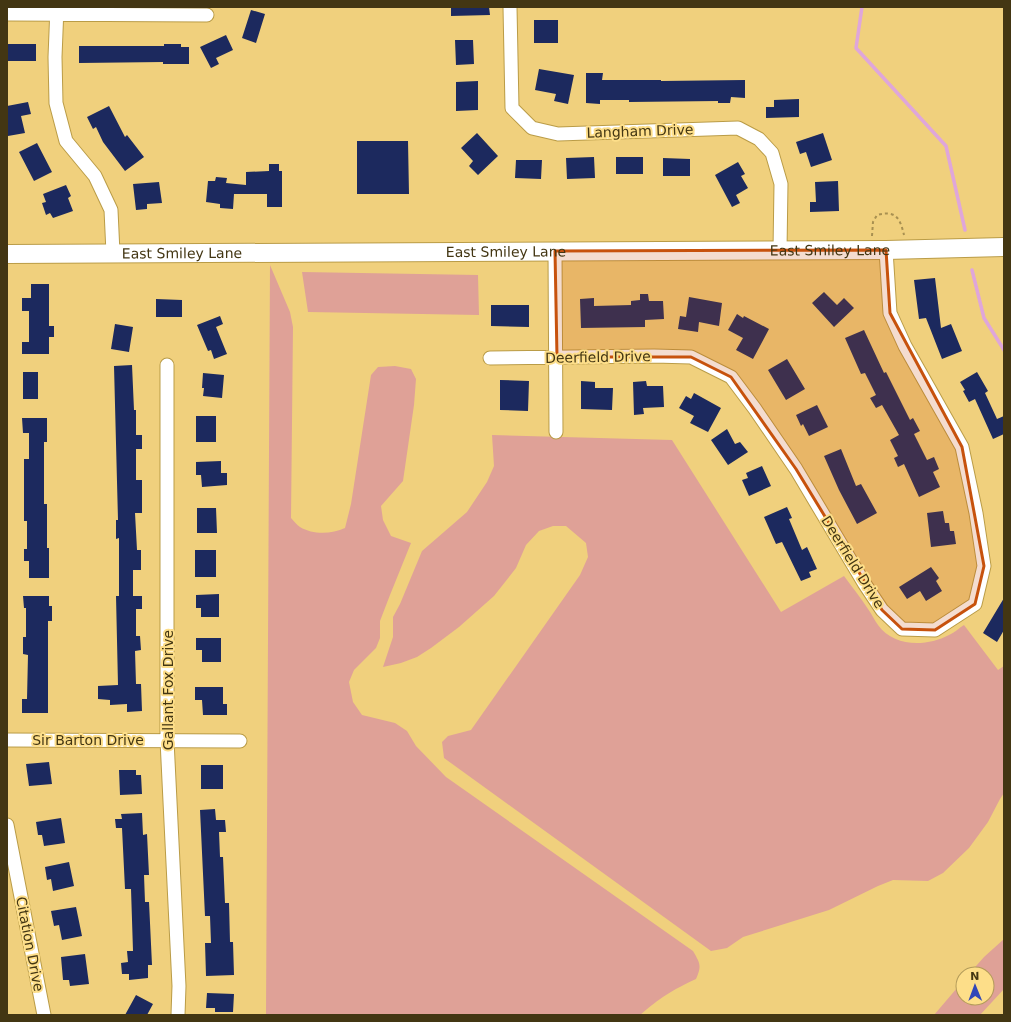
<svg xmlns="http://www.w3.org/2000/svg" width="1011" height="1022" font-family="'DejaVu Sans',sans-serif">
<rect width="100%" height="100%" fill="#f0d07d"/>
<path fill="#dfa197" d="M270,265L290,312L293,327L291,518C294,521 297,525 300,527C313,535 332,534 345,528L351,504L371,375L378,367L395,366L411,369L416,379L414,405L403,481L381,506L383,520L391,536L411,543L390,595L380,621V638L376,648L354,670L349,682L353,702L362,715L395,723L407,731L416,746L446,777L693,951C700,963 702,966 696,979C672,990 660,998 640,1015H266Z
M302,272L478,275L479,315L308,312Z
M492,435L672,440L781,612L844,576C852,587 861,598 868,609C872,614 874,620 878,625C894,647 926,647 949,635C954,633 959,628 964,625L998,670L1004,666V793L1000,799L988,822L969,848L943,873L928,881L893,880L878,886L829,910L743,937L727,948L711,951L444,758L442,742L448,736L471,730L580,575L588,557L586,543L566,526H553L539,531L526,545L516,568L494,596L459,627L431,648L417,657L401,663L383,667L393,637V617L400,604L422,551L467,512L487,482L494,466Z
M1004,939V989L980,1015H934L963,981V998H987V974H969L984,957Z"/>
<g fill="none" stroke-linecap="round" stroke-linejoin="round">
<path stroke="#dfa6da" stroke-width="3.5" d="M862,7L856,48L946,146L965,230
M972,270L984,318L1004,350"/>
</g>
<path fill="#1c295e" d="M451,7H489L490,15L451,16Z
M251,10L265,14L256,43L242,38Z
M534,20H558V43H534Z
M226,35L233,50L216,58L219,64L211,68L200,47Z
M455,40H473L474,64L456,65Z
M7,44H36V61H7Z
M164,44H181V47H189V64H163V62L79,63V46H164Z
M539,69L574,75L568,104L554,101L556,94L535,90Z
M586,73H603L602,80H661V81L745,80V98L731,97L730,103H718V101L629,102V100H600V104L586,103Z
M478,81V110L456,111V82Z
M799,99V117L766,118V107H774V100Z
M28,102L31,114L21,116L25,133L8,136L7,106Z
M109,106L125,137L127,135L144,157L125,171L103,142L96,127L93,129L87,117Z
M477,133L498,156L478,175L469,166L473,161L461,148Z
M823,133L832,160L811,167L806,152L800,154L796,142Z
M357,141H408L409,194H357Z
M37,143L52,172L34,181L19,152Z
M594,157L595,178L567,179L566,158Z
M616,157H643V174H616Z
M663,158L690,159V176H663Z
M516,160H542L541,179L515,178Z
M738,162L745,174L741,176L748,188L736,195L740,203L732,207L715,175Z
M269,164H279V171H282V207H267V194H234L233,209L220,208V204L206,202L208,181H215L216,177L227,178L226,183L246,185V172L269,171Z
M838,181L839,211L810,212V202H816L815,182Z
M159,182L162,203L147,204V209L136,210L133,184Z
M66,185L71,196L68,198L73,211L53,218L50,213L46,215L42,203L46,202L43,194Z
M935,278L941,328L951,324L962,351L942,359L926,318L919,319L914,280Z
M31,284H49V326H54V337H49V354H22V342H29V311H22V298H31Z
M824,292L837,305L844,298L854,308L834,327L812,303Z
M640,294H648L649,301H663L664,319L645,320V327L581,328L580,299L594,298V306L631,305V301L640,300Z
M689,297L722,303L719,326L699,322L698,332L678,329L680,316L686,317Z
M156,299L182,300V317H156Z
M491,305H529V327L491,326Z
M737,314L743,318L744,316L769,329L753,359L736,350L743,338L728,330Z
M220,316L223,324L216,327L227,354L214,359L211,350L208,351L197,325Z
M115,324L133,327L129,352L111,349Z
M864,330L884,373L886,372L910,420L913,418L920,431L914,434L927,460L934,457L939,469L933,472L940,487L919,497L904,464L898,467L894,458L898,456L890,440L899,435L882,405L876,408L870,398L876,395L865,373L861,374L845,338Z
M787,359L805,389L786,400L768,370Z
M132,365L134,410H136V435H142V449H136V480H142V513H135L137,550H141V570H133V596H142V609H136V636H140L141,650L135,651L136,684H141L142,711L127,712V704L110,705V700L98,699V686L118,685L116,596H119V538L116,539V520H118L114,366Z
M23,372H38V399H23Z
M977,372L988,391L985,393L997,419L1004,416V434L993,439L975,399L969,402L963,391L965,390L960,382Z
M203,373L224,375L222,398L203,396L204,388H202Z
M500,380L529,381L528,411L500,410Z
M581,381L595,382V388H613L612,410L581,409Z
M646,381L647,386H663L664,407L643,408L644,414L634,415L633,382Z
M694,393L721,408L708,432L690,423L694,416L679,408L686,396L691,399Z
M817,405L828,427L809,436L803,424L801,426L796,415Z
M196,416H216V442H196Z
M22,418H47V442H44V504H47V548H49V578H29V561H24V549H27V521H24V459H29V433H23Z
M727,429L735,444L740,442L748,452L728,465L711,440Z
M841,449L856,486L861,484L877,513L857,524L839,490L824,456Z
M221,461V473H227V485L202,487L201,475H196V462Z
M762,466L771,486L749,496L742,480L748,478L746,473Z
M787,507L792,518L789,519L802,550L807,547L817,569L809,572L811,577L801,581L782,542L776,544L764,517Z
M197,508H216L217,533H197Z
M943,511L945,523H949L950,531H954L956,544L931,547L927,513Z
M195,550H216V577H195Z
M931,567L939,578L936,581L942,591L926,601L920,591L907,599L899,587Z
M219,594V617H201V608H196V595Z
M23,596H49V606H52V621H48V713H22V699H27L28,655L23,654V637H26V608H24Z
M1004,598V630L997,642L983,633Z
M196,638H221V662H202V650H196Z
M195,687H223V704H227V715H203L202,700H195Z
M49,762L52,784L29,786L26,764Z
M201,765H223V789H201Z
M119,770H136V775H141L142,794L120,795Z
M215,809L216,820H225L226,832H219L220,857H223L225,903H229L230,942H233L234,975L206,976L205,943H211L210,916H205L200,810Z
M142,813L143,835L147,834L149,875H144L145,902H149L152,965H148V978L129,980V974H122L121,963L128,962L127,951H133L131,889H125L122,828H116L115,819H122L121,814Z
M61,818L65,843L44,846L42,835H38L36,822Z
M69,862L74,886L53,891L51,879L47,880L45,867Z
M76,907L82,936L62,940L59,925L54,926L51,911Z
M85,954L89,984L70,986L69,980H63L61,957Z
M207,993L234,994L233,1012H215V1008H206Z
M136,995L153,1004L147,1015H125Z"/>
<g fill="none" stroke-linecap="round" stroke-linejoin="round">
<defs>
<path id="street" d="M57,7L55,57L56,103L66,141L95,176L111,210L113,253
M510,7L512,108L532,128L558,134L738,128L759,139L772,153L781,184L780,250
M7,14L207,15
M555,251L556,432
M490,358L654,356L691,357L731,377L755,409L796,469L864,583L882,610L902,629L935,630L975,604L984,566L976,513L962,447L905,346L890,313L886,250
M167,365V740L179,986L178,1015
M7,740L240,741
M7,825L44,1015"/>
<g id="secondary">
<path id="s1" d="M7,254L886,250L1004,247"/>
</g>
</defs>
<use href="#street" stroke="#ba9c47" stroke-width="15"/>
<use href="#secondary" stroke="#ba9c47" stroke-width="20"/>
<path stroke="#a89051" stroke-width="2" stroke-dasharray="3 3" stroke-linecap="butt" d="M872,236L873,222L877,215C896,210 900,218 904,235"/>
<use href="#street" stroke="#fff" stroke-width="13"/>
<use href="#secondary" stroke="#fff" stroke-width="18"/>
</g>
<path fill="#c7520d" fill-opacity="0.2" stroke="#c7520d" stroke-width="3" stroke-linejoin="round" d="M886,250L890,313L962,447L984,566L975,604L935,630L902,629L882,610L796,469L731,377L691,357H557L555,251Z"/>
<g text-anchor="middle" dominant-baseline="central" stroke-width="4" stroke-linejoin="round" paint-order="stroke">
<g font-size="14" fill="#433613" stroke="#fdde89">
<text transform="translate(640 131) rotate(-2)">Langham Drive</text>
<text stroke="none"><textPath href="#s1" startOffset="823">East Smiley Lane</textPath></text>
<text stroke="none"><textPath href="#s1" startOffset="499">East Smiley Lane</textPath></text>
<text stroke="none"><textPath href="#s1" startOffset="175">East Smiley Lane</textPath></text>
<text transform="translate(598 357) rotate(-1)">Deerfield Drive</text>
<text transform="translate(853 562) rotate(58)">Deerfield Drive</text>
<text transform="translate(168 690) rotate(-90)">Gallant Fox Drive</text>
<text x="88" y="740">Sir Barton Drive</text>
<text transform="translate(30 944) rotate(79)">Citation Drive</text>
</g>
</g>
<rect width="1011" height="1022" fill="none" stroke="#433613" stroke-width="16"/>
<g transform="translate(975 986) rotate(359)"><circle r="19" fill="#fdde89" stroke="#b39b5a"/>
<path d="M0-3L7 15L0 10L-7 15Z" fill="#3146b8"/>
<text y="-6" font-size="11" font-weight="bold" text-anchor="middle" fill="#433613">N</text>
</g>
</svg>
